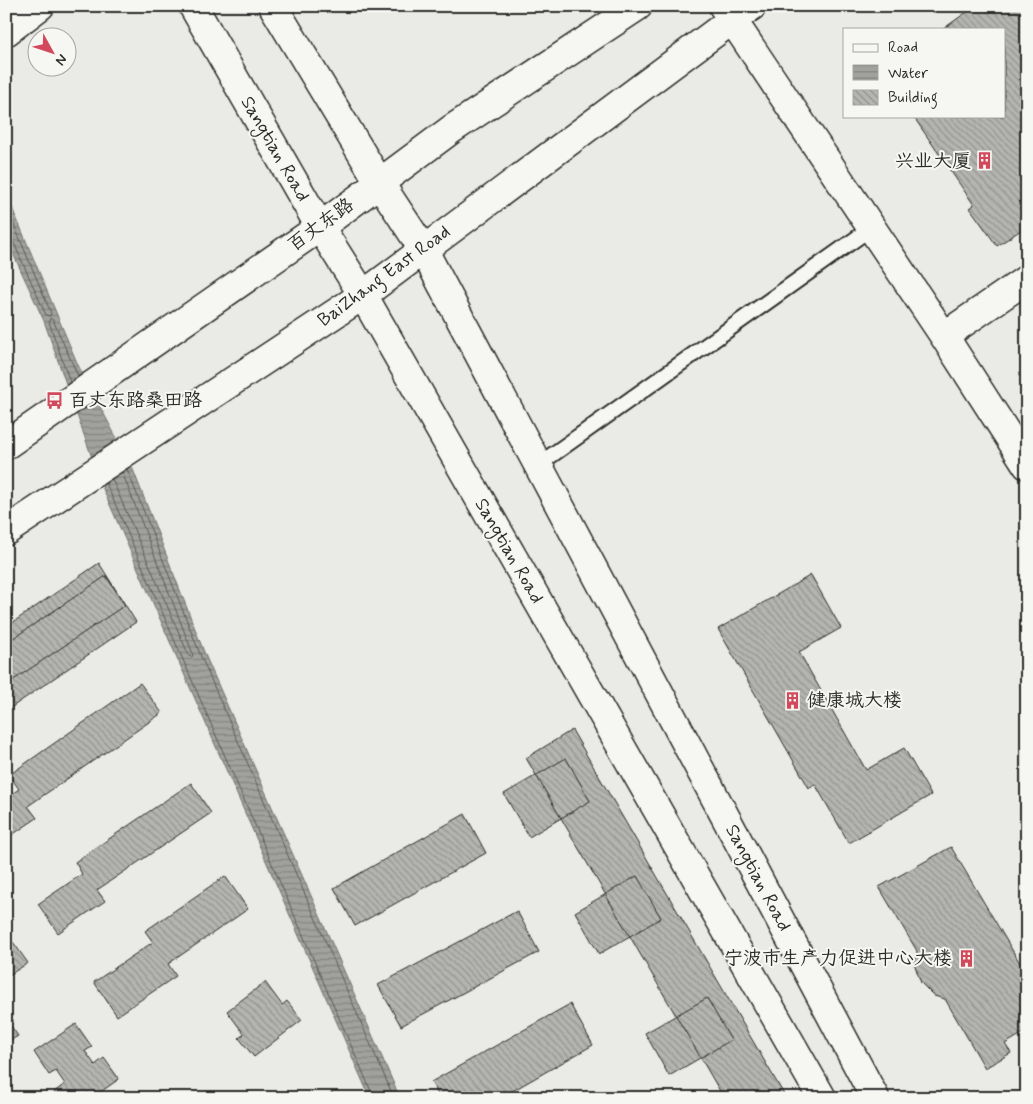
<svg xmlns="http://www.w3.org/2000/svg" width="1033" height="1104" font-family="Mynerve,'LXGW WenKai TC',sans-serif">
<defs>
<pattern id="water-rules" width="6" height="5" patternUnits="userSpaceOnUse" patternTransform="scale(1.25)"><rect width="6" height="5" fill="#a1a19e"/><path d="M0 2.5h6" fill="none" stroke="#838381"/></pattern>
<pattern id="building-back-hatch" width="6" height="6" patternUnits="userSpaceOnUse" patternTransform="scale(1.25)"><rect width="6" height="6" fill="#b4b4b1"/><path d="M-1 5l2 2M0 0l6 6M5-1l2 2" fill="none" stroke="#939390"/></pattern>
</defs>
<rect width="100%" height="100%" fill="#eaeae6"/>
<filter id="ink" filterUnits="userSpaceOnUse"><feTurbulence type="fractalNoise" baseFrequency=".02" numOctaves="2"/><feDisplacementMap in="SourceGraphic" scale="10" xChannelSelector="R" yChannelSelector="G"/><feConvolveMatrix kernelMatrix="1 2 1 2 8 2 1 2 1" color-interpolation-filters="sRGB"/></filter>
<g filter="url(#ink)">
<path fill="url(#water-rules)" stroke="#727270" d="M6,193L78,365L132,467L206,657L400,1098H370L103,489L44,321L6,238Z"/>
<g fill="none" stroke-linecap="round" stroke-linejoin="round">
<path stroke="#5a5a59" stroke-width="1" d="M6,206L51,313L50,316L46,315L13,241L10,238L6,237
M70,382L49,322L50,318L53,320L78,376
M127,469L202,659L394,1098
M112,479L189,656L192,657L193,654L122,472
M106,483L374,1098"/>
</g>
<path fill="url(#building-back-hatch)" stroke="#2b2b2b" d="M975,6H1027V226L997,246L970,208L974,205L913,116H1004V29H943Z
M99,563L136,622L6,711V627Z
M811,575L841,628L799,652L866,770L904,748L931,795L849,843L815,784L809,788L718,629Z
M106,576L125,605L6,685V643Z
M140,683L162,713L28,806L37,818L6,839V798L19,789L9,775Z
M572,730L786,1098H724L526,758Z
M566,758L590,801L529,837L504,794Z
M191,783L211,813L97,890L105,901L58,933L38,904L82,874L75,862Z
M465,814L486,853L355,926L334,888Z
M951,847L1027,975V1031L1005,1044L1011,1053L985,1068L945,999L934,996L921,983L914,963L917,951L879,887Z
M225,876L248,909L168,964L176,976L117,1016L94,982L153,942L145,931Z
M637,876L661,918L599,954L575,912Z
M517,911L539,952L401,1026L378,985Z
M13,942L28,963L6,977V946Z
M265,982L282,1005L287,1001L302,1020L254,1057L239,1038L244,1034L227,1011Z
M707,998L731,1040L669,1076L645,1033Z
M570,1004L593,1045L500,1098H440L431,1082Z
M6,1019L18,1036L6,1043Z
M76,1024L92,1047L85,1051L95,1065L104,1058L119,1079L92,1098H58L54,1092L65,1084L56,1071L49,1075L34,1052Z
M332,1092L336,1098H325Z"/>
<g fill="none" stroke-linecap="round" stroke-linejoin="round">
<defs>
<path id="service" d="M538,465L871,228"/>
<path id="minor" d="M723,6L944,336L1027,465
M6,32L40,6
M944,336L1027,279"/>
<path id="secondary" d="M193,6L320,227L363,295L822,1098
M273,6L379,182L423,249L875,1098"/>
<path id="primary" d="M6,445L320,227L452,129L638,6
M6,531L363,295L732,20L752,6"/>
</defs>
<use href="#service" stroke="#2b2b2b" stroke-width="18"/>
<use href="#minor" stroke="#2b2b2b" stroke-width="31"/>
<use href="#secondary" stroke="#2b2b2b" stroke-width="31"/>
<use href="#primary" stroke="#2b2b2b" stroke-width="31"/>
<use href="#service" stroke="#f6f6f2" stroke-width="14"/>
<use href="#minor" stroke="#f6f6f2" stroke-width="28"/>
<use href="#secondary" stroke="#f6f6f2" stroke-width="28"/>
<use href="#primary" stroke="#f6f6f2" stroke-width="28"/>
</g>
</g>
<defs>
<symbol id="building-bare" viewBox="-9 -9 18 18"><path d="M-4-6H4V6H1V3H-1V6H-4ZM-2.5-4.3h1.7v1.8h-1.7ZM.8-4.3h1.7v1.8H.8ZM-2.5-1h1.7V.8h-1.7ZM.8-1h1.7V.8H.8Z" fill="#d1495b" stroke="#f6f6f2" stroke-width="2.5" paint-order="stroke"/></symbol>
<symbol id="bus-bare" viewBox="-9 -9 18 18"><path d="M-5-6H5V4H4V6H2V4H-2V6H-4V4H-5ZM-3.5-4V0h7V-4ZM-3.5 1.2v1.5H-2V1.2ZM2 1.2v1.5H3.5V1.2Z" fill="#d1495b" stroke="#f6f6f2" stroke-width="2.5" paint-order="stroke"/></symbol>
</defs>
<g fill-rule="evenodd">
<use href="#building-bare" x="972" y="148" width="25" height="25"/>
<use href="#bus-bare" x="42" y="388" width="25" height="25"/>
<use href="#building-bare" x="780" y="688" width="25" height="25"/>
<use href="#building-bare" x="954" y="946" width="25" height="25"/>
</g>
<g text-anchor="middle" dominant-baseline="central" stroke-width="4" stroke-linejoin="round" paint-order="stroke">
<g font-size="19" fill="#2b2b2b" stroke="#f6f6f2">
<text transform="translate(275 149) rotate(60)">Sangtian Road</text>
<text transform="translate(321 225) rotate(-36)">百丈东路</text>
<text transform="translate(384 276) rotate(-36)">BaiZhang East Road</text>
<text transform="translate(509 551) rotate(60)">Sangtian Road</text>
<text transform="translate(758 878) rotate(62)">Sangtian Road</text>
</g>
<g font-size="19" fill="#2b2b2b" stroke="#f6f6f2" text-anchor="end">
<text x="971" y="161">兴业大厦</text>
<text x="69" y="400" text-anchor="start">百丈东路桑田路</text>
<text x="807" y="700" text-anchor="start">健康城大楼</text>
<text x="952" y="958">宁波市生产力促进中心大楼</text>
</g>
</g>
<rect width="1033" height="1104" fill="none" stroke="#f6f6f2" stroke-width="25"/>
<rect x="12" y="12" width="1008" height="1079" fill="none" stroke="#2b2b2b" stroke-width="2" filter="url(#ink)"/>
<rect x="843" y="28" width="162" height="90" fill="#f6f6f2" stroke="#a5a5a2"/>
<rect x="853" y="44" width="25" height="8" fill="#f6f6f2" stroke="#a5a5a2"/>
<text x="888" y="52" font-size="15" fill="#2b2b2b">Road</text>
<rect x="853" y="65" width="25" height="15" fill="url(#water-rules)" stroke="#a5a5a2"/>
<text x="888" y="78" font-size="15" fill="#2b2b2b">Water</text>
<rect x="853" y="90" width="25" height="15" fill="url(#building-back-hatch)" stroke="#a5a5a2"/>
<text x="888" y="102" font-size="15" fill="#2b2b2b">Building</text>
<g transform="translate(52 52) rotate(130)"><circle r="24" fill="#f6f6f2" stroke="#a5a5a2"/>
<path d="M0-4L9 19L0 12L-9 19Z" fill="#d1495b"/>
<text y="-8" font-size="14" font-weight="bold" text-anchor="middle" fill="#2b2b2b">N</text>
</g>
</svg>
